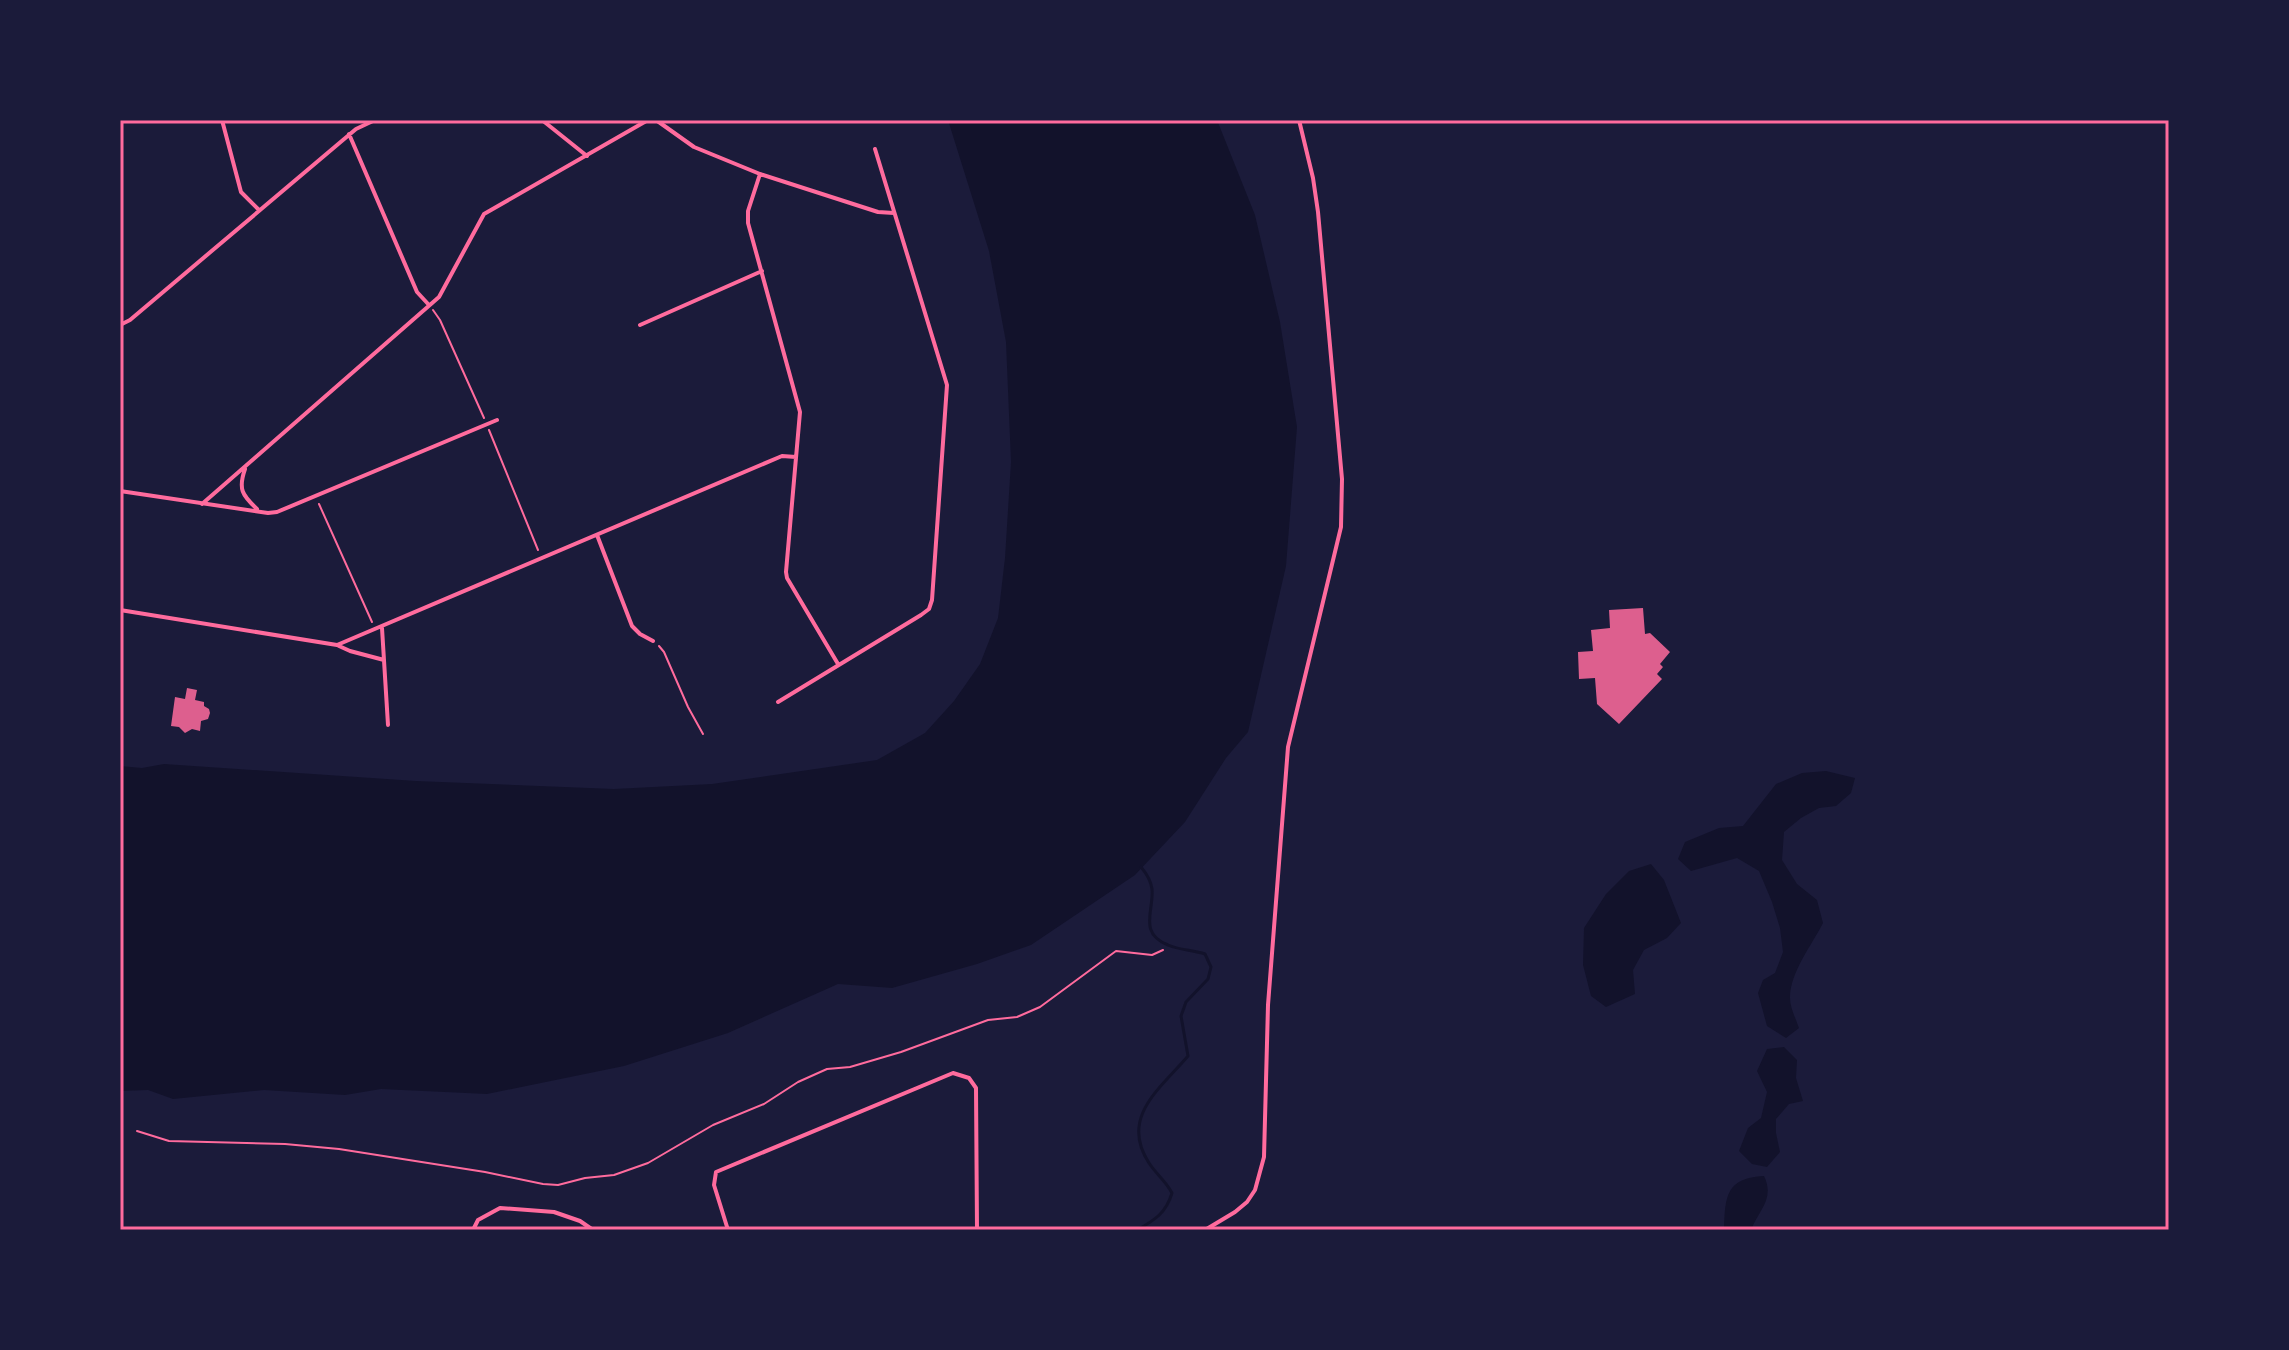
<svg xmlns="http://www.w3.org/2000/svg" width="2289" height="1350" font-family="'Golos Text',sans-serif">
<rect width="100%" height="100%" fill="#1b1b3a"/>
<path fill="#12122b" d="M948,120H1217L1255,215L1280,322L1297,427L1286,566L1248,732L1226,758L1185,822L1135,875L1031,945L977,964L892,988L838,984L728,1033L624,1066L487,1094L381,1089L345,1095L264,1090L173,1099L148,1090L120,1091V766L142,768L164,764L416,781L614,789L712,784L877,760L925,733L954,701L980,664L998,618L1005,558L1011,462L1006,342L989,251Z
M1826,771L1855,778L1851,793L1836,806L1819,808L1801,818L1784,832L1782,860L1797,884L1817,900L1823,923C1812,945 1790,972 1790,998C1790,1008 1796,1019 1799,1028L1786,1038L1767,1026L1758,993L1763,980L1775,973L1783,952L1780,928L1772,902L1759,871L1737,858L1691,871L1678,859L1685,842L1719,828L1743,826L1776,784L1802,773Z
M1651,864L1664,880L1681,923L1667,938L1644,950L1633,970L1635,994L1606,1007L1591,996L1583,965L1584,928L1606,894L1629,871Z
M1784,1047L1797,1060L1796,1078L1803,1101L1789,1104L1776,1119V1133L1780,1152L1767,1167L1752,1164L1739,1151L1748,1128L1761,1118L1767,1092L1757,1071L1767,1049Z
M1764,1176C1775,1199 1759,1210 1751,1230H1724C1725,1196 1726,1178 1764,1176Z"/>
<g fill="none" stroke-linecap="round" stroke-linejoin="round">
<path stroke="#12122b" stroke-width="3" d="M1137,1230C1155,1220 1166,1213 1172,1193C1166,1181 1156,1174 1149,1163C1119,1117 1161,1088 1188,1056L1181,1016L1186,1002L1208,979L1211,967L1205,954C1193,950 1179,950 1168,945C1138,933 1154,911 1152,889C1151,881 1146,873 1141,867"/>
</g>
<path fill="#dd5f8e" d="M1643,608L1645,634L1650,633L1670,652L1660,664L1663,667L1657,674L1662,679L1619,724L1597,704L1595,678L1579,679L1578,652L1593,651L1591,630L1610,628L1609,610Z
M187,688L197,690L195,700L204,702V706L209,709L210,713L208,719L201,721L200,731L192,729L185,733L179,727L171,726L175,697L185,699Z"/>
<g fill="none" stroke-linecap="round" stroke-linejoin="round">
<path stroke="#ff6b9d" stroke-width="2" d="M433,310L440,320L484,418
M489,430L538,550
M319,504L372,622
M659,646L664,652L688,707L703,734
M120,1115L122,1117
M137,1131L169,1141L285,1144L339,1149L485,1172L543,1184L558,1185L585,1178L614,1175L648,1163L713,1125L764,1104L798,1082L827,1069L850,1067L901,1052L988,1020L1017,1017L1040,1007L1116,951L1152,955L1163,950"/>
<path stroke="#ff6b9d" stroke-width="4" d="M222,120L241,192L259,210
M542,120L587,156
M656,120L694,147L760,174L878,212L894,213
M349,134L417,292L429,305
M760,174L748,211V223L800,412L786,572L787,578L838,664
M120,325L130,320L356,129L375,120
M640,325L762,271
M245,469C238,489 242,495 257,509
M120,491L268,513L277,512L497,420
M202,504L439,297L484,214L648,120
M597,535L632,626L640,634L653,641
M120,610L337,645L782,456L796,457
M382,628L388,725
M339,646L350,651L384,660
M778,702L921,615L929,609L932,600L947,385L875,149
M473,1230L478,1220L500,1208L554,1212L580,1221L593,1230
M728,1230L714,1185L716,1172L953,1073L969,1078L976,1088L977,1230
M1205,1230L1235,1212L1247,1202L1255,1190L1264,1157L1268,1005L1288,747L1341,527L1342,479L1318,212L1313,178L1299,120"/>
</g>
<rect width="2289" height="1350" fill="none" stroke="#1b1b3a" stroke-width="244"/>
<rect x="122" y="122" width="2045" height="1106" fill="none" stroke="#ff6b9d" stroke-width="3"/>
</svg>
